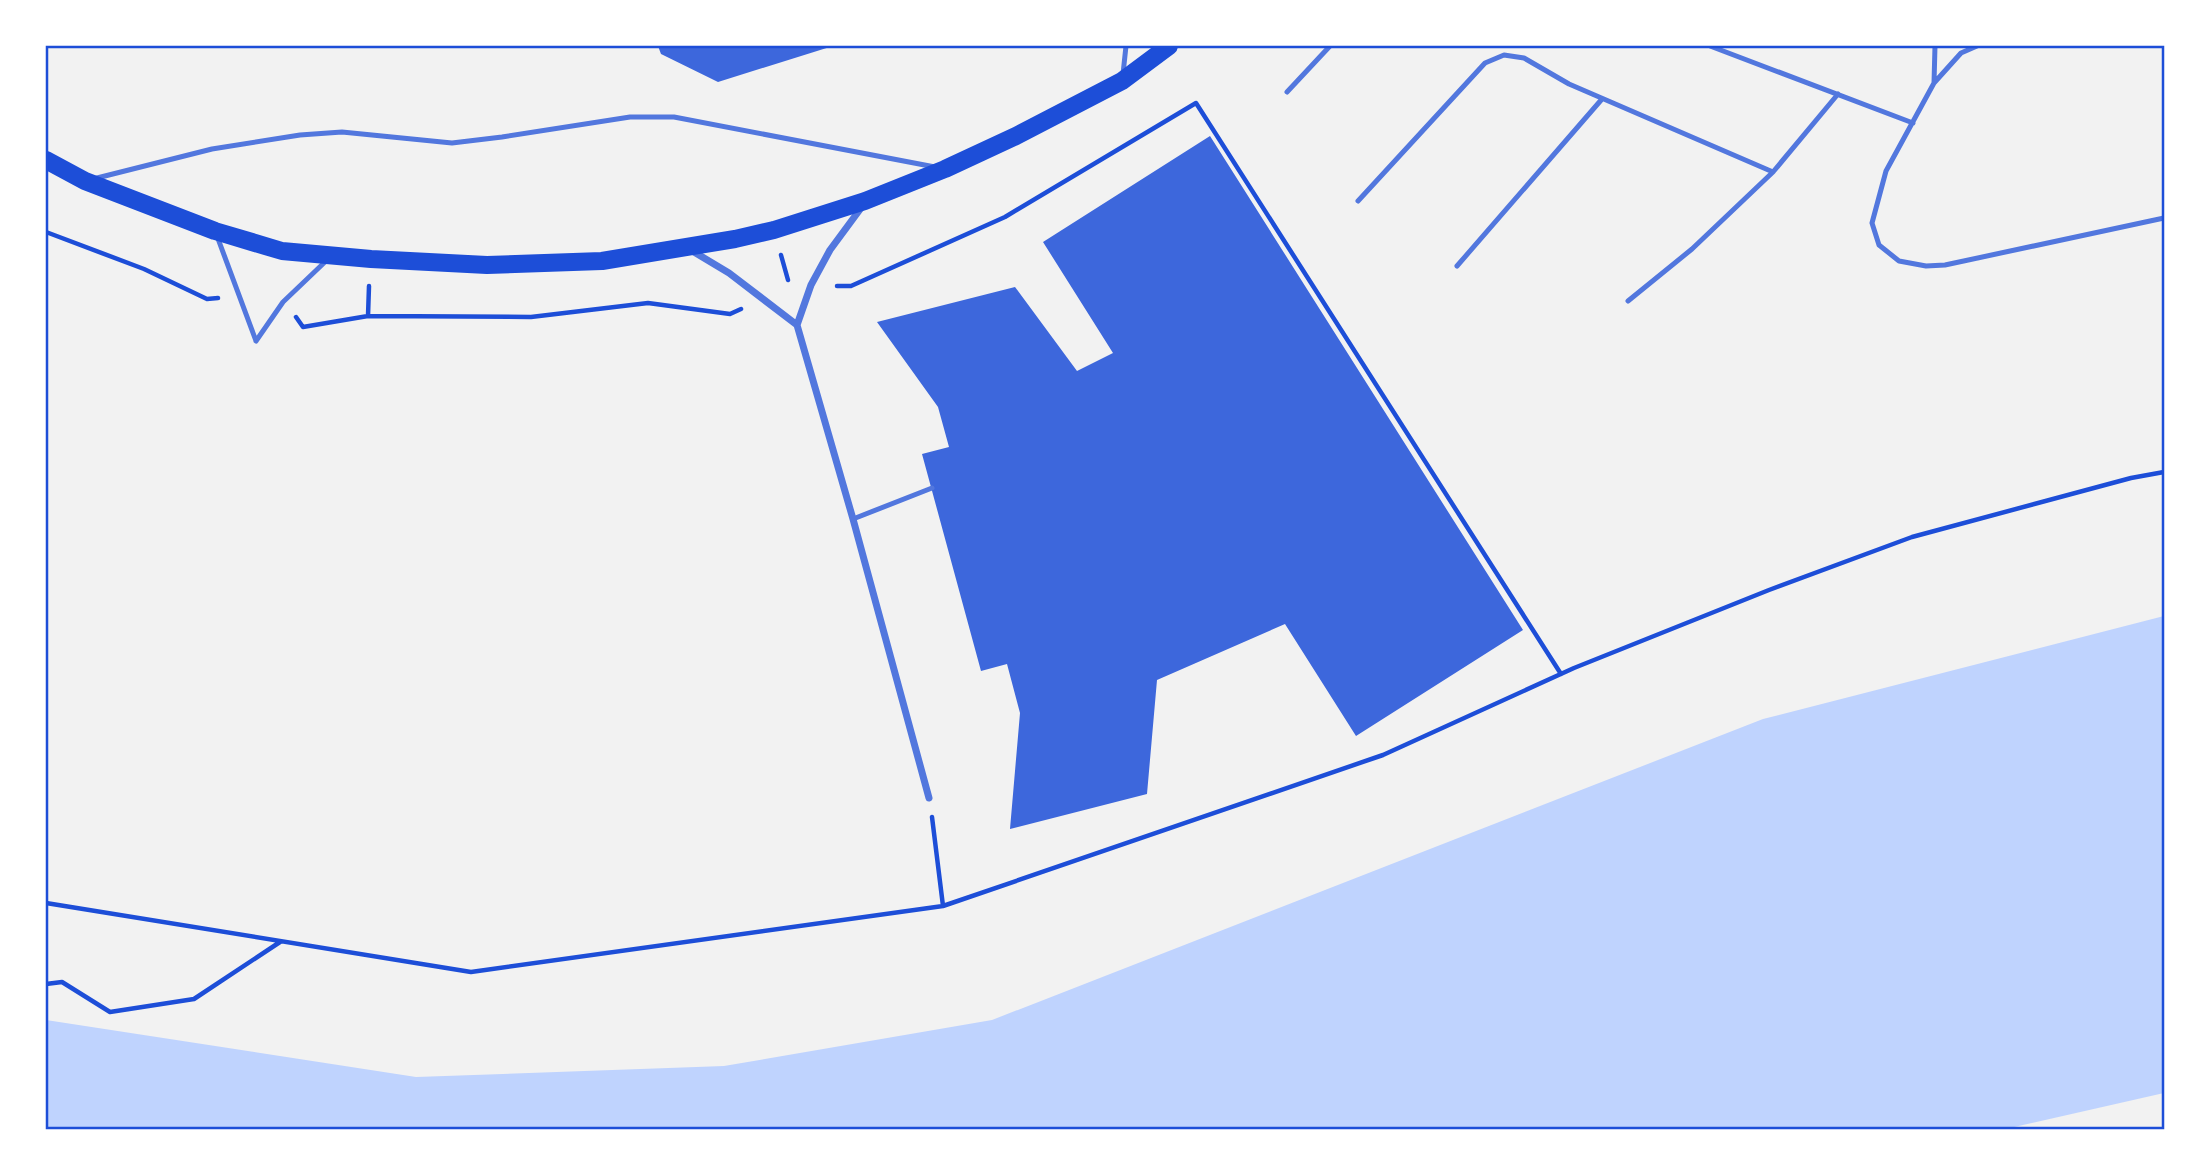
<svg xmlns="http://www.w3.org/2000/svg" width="2210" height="1175" font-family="'Fira Sans Condensed',sans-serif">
<rect width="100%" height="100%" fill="#f2f2f2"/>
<path fill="#bfd3fe" d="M2164,616V1093L2001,1130L46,1129V1020L416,1077L724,1066L992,1020L1763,719Z"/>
<path fill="#3d67dc" d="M658,46H833L718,82L661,54Z
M1210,136L1523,630L1356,736L1285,624L1157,680L1147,794L1010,829L1020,713L1007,664L981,671L922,454L949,447L938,407L877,322L1015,287L1077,371L1113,353L1043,242Z"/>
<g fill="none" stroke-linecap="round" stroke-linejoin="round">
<path stroke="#1d4ed8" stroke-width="4.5" d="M46,232L144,269L207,299L218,298
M781,255L788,280
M837,286H851L1005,217L1196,103L1561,674
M368,316L369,286
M296,317L303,327L368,316L531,317L648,303L730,314L741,309
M932,817L943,906
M46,903L471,972L943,906L1383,755L1574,668L1769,590L1912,537L2131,478L2164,472
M46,984L62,982L110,1012L194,999L280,942"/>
<path stroke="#5277de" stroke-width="5" d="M1710,46L1913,123
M1977,46L1961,53L1934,83L1886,171L1872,223L1879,245L1899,261L1926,266L1945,265L2164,218
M1123,74L1126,46
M1934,83L1935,46
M1287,92L1330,46
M93,179L212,149L300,135L342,132L452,143L502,137L630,117H674L935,167
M1358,201L1485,63L1504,55L1524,58L1569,84L1773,172L1838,94
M217,236L256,341
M1457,266L1602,99
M1628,301L1692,249L1773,172
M256,341L283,302L327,260
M853,519L932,488"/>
<path stroke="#5277de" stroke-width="7" d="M861,208L830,250L811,285L797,325L853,519L929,798
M689,249L729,273L797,325"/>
<path stroke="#1d4ed8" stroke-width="18" d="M46,160L85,181L215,231L282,251L371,259L487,265L602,261L735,239L774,230L865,201L945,169L1016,136L1122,81L1169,46"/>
</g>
<rect width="2210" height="1175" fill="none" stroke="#ffffff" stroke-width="94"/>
<rect x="47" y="47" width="2116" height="1081" fill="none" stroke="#1d4ed8" stroke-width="2.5"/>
</svg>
